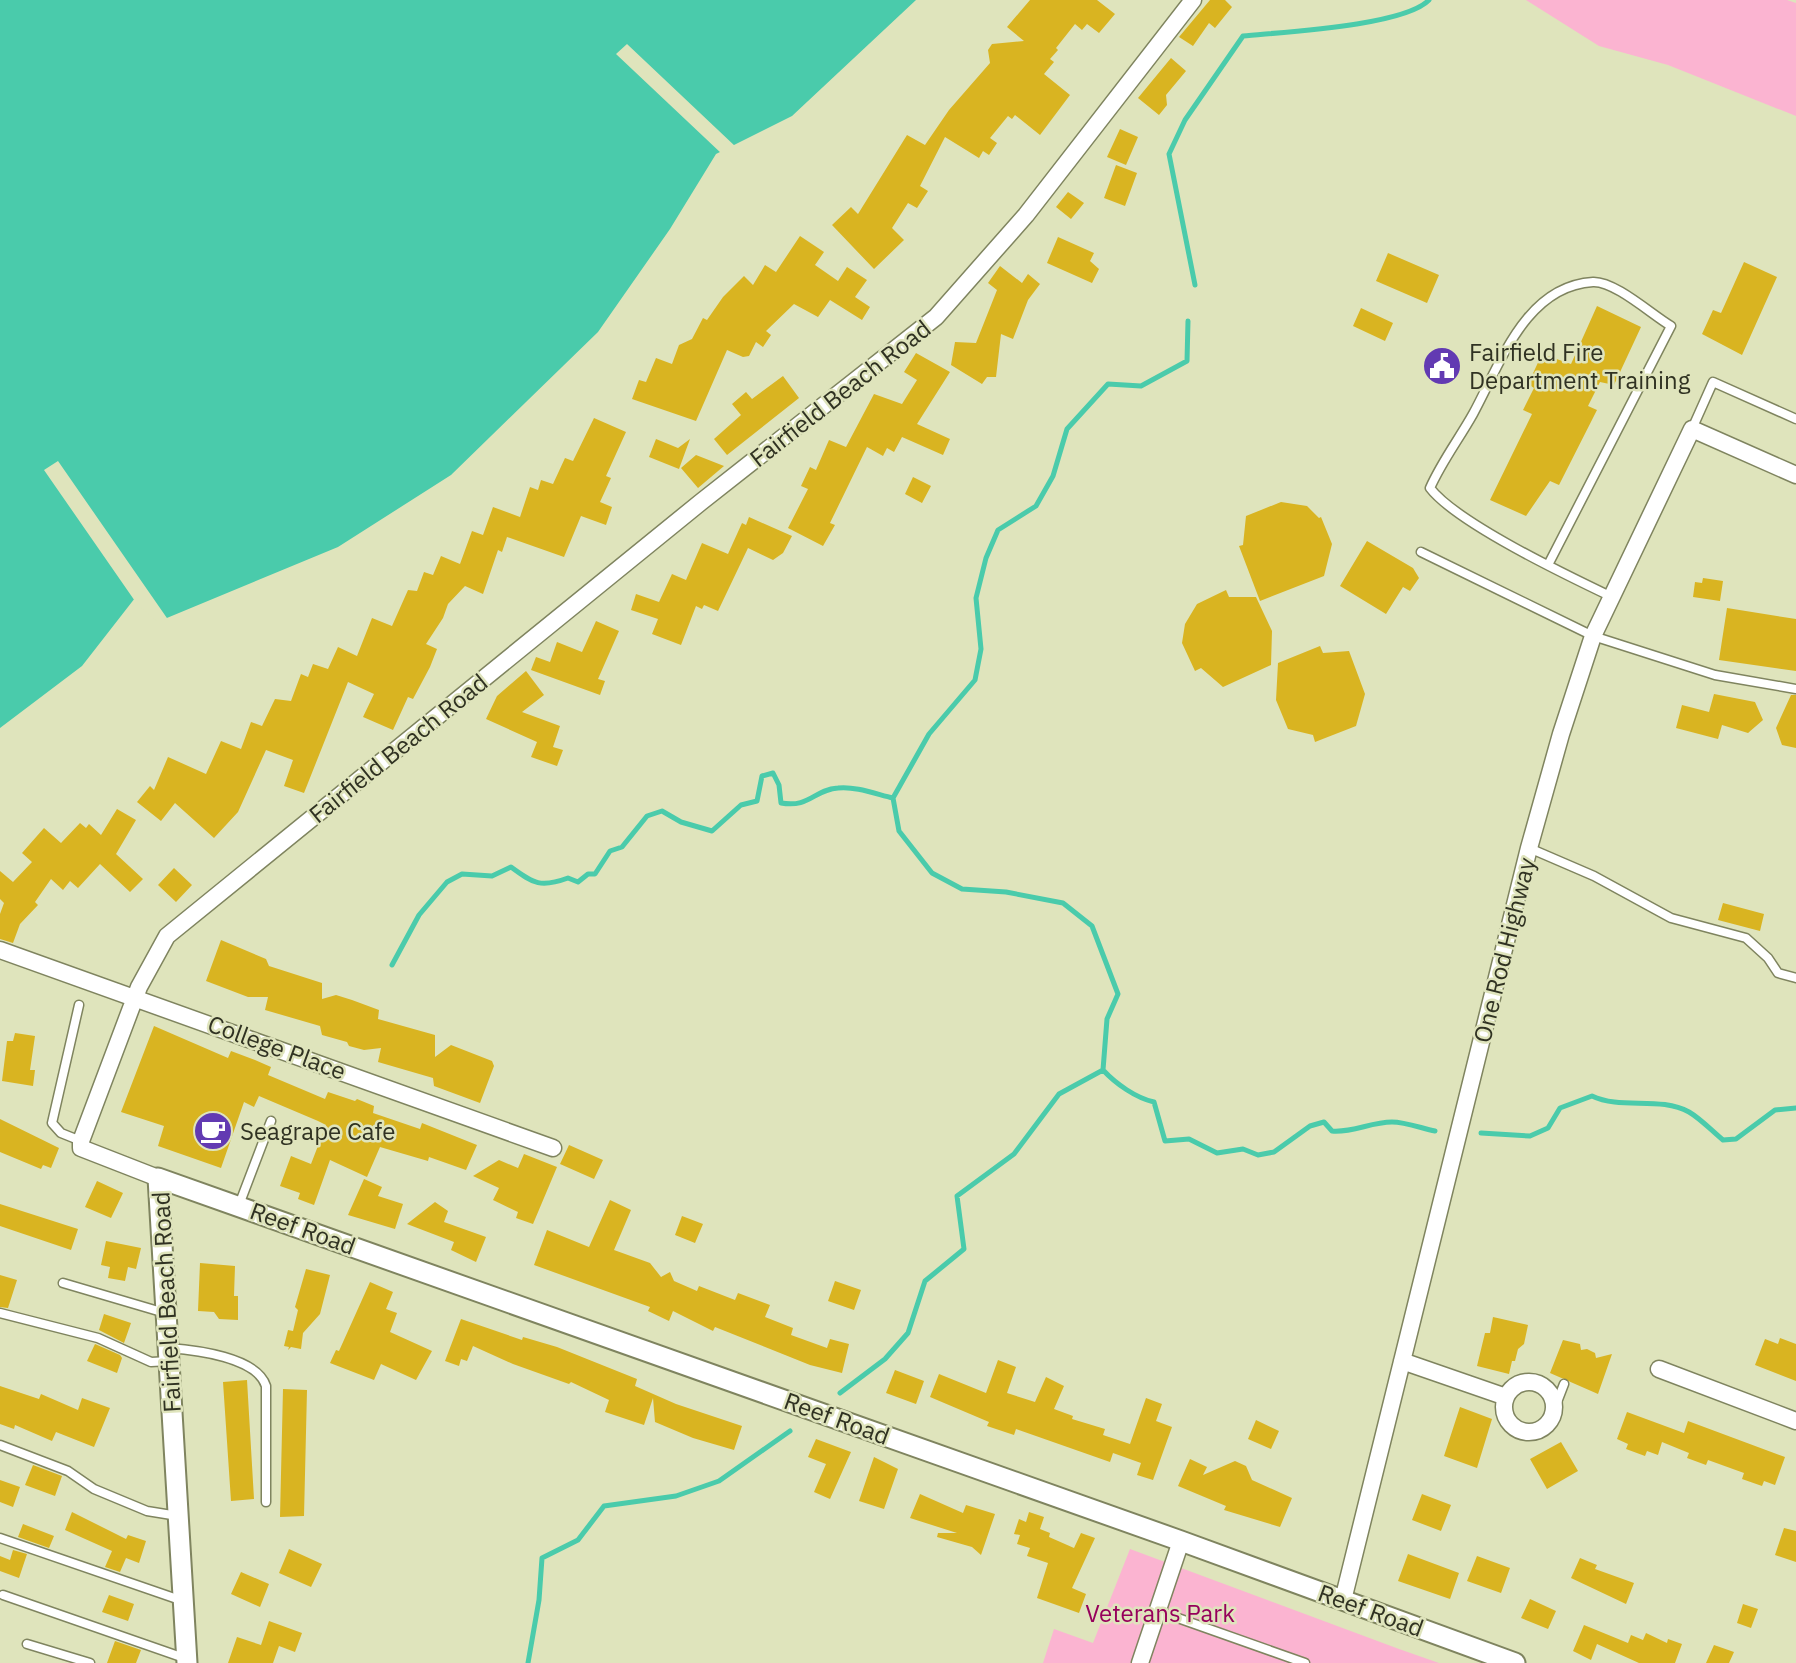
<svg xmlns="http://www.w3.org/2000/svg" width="1796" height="1663" font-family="'IBM Plex Sans',sans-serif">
<rect width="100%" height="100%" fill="#dfe4bc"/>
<path fill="#fbb4d1" d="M1526,0H1787L1796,3V116L1668,65L1599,46Z
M1130,1549L1399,1649L1439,1663H1043L1054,1629L1093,1643Z"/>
<path fill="#4acbab" d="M0,0H916L792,116L716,154L670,229L598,332L451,475L338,547L162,620L135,598L82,666L0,728Z"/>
<path fill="#dfe4bc" d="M627,44L736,147L722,154L616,54Z
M58,461L169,621L160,624L137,604L44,470Z"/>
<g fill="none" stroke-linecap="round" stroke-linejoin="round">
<path stroke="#4acbab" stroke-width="5" d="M1195,285L1169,154L1185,120L1243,36C1282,32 1404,26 1429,0
M392,965L419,915L447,882L462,874L492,876L511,867C534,884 541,888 568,878L578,882L588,874H595L610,851L622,847L647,816L662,811L681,822L712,831L741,805L757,801L762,776L773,773L779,785L781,803C810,808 813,790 838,788C855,786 876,794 893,798
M1103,1070C1116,1084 1136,1098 1154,1102L1165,1141L1189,1139L1217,1153L1243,1149L1258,1155L1274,1152L1310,1126L1324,1122L1332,1131C1352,1133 1371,1122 1392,1122C1405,1122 1421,1128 1435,1131
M1481,1133L1530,1136L1548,1128L1560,1108L1592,1096C1621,1110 1660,1096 1689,1112C1701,1119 1712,1131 1723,1140L1736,1139L1775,1110L1796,1108
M840,1393L885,1359L908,1333L925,1281L964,1249L957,1196L1014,1154L1059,1094L1103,1070L1107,1019L1118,994L1092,926L1063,903L1006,892L962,889L932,873L899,831L893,798L929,734L975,680L981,649L976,598L986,558L998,530L1036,506L1053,476L1067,429L1108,384L1141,386L1187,361L1188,321
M528,1663L539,1600L542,1558L578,1540L604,1506L676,1496L719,1481L790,1431"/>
</g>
<path fill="#d9b421" d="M1030,0H1097L1115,14L1099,33L1087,24L1082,30L1075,24L1056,48L1058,50L1050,59L1054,62L1044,74L1070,95L1040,135L1015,115L1012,119L1008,116L990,138L997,143L989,155L983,151L979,158L945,137L920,186L928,191L917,208L908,203L892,228L904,240L874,269L832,225L851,207L858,214L907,135L925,145L949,110L990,63L988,50L992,44L1024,41L1007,27Z
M1210,0H1225L1232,7L1215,28L1209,23L1193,46L1179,37Z
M1171,58L1186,71L1166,95L1167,105L1159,115L1138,98Z
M1120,129L1138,137L1126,165L1107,157Z
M1116,165L1137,173L1125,206L1104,198Z
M1068,192L1084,203L1071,219L1056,207Z
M800,236L824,252L815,265L838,281L847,267L867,280L855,297L870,307L862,320L830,300L818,317L794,304L766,331L771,335L763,347L756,342L749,356L743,357L727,350L696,421L632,399L639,380L646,382L656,358L672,364L679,345L692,339L703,318L707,320L723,297L744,276L753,285L765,265L776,272Z
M1058,237L1094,253L1090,261L1099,269L1092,283L1047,263Z
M1388,253L1439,275L1427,303L1376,281Z
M1744,262L1777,277L1742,355L1702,334L1713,310L1721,313Z
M1000,266L1022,283L1028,274L1040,284L1028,300L1013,339L1001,334L996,377H987L982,384L951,365L955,342L976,343L997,290L988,283Z
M1597,306L1641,327L1614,385L1600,382L1588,406L1597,410L1559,485L1550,481L1526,516L1490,500L1532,414L1523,410L1534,388L1528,384L1542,354L1571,364Z
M1361,308L1393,323L1385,341L1353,326Z
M916,353L950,372L917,424L950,439L943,455L902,437L894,452L887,448L883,456L867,447L830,523L835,525L823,546L788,528L808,489L801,486L810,467L816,470L829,440L846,447L874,394L902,404L917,380L904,372Z
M783,376L799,398L727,455L714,439L741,415L732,404L746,392L752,399Z
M594,418L626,432L606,476L611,478L600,502L612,507L606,525L581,516L564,557L507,537L502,552L498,550L483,594L465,586L448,604L443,618L426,644L437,649L430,667L413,699L408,697L393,730L363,717L374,694L348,682L304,793L284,786L293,760L266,750L238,812L214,838L175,803L161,821L137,802L150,786L154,790L168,757L206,774L221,741L241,749L251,722L262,726L275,699L291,701L301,674L308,677L313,664L328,669L338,647L357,656L372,618L392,626L408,590L417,591L424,572L433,575L441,556L460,564L472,531L483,535L493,507L520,517L530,487L538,490L541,480L553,484L565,458L573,461Z
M656,439L678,448L690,439L679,469L649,457Z
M696,455L724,466L698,488L681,468Z
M913,477L931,486L922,503L905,494Z
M1281,502L1307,506L1319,518L1321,517L1332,544L1324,576L1260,601L1239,546L1243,545L1246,516Z
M749,517L792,536L783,553L773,560L748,548L718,611L704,605L702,609L696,606L681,645L652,634L658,619L631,610L636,594L659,602L672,574L686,580L702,543L728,554L742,523L746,525Z
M1367,541L1413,568L1419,578L1410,591L1403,587L1386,614L1340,586Z
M1703,578L1723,581L1720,601L1693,597L1695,582L1702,583Z
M1226,590L1229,597H1256L1272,631L1271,665L1223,687L1201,668L1195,671L1182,643L1185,624L1197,604Z
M1727,608L1796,619V671L1719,660Z
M596,621L619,631L598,679L605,681L600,695L531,670L536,657L550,662L557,642L582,652Z
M1320,646L1323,653L1349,651L1365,694L1356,726L1315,742L1313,735L1288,729L1276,700L1278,663Z
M526,671L544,695L522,712L560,726L553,747L563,750L557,766L531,757L537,742L486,719L497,696Z
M1714,694L1755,702L1763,720L1748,733L1722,725L1718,739L1676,728L1682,705L1709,712Z
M1791,695H1796V748L1782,745L1776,728Z
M117,809L136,820L116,854L143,879L130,892L100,864L78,888L70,881L63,890L51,879L35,902L38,905L20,924L13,943L0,939V914L4,903L0,899V871L13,882L32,862L22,853L44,828L61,843L80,823L86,828L89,824L101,835Z
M174,868L192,885L176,902L158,885Z
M1723,903L1764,914L1760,931L1718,920Z
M221,940L266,959L269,966L322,983V999L336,995L352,1000L379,1010L378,1019L435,1035V1057L451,1045L492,1061L494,1066L480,1103L434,1086L433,1078L378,1062L381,1048L364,1050L349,1046L347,1042L322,1035L320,1026L265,1010L268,997H248L206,981Z
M154,1026L228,1058L231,1051L255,1060L271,1067L268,1075L325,1099L328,1092L355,1101L357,1099L374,1106L373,1113L420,1129L422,1123L477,1145L466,1170L429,1157L428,1161L380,1147L367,1177L330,1160L314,1205L298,1199L300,1193L280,1186L291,1156L311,1164L326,1125L318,1121L259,1096L254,1107L244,1102L221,1168L158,1146L164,1126L121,1112Z
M15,1033L35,1036L30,1070H35L33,1086L2,1081L7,1041H13Z
M0,1119L59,1148L51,1168L43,1165L41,1169L0,1152Z
M569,1145L603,1160L594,1179L560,1164Z
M524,1154L557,1167L533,1224L516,1218L518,1212L493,1200L499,1188L473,1176L499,1160L518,1168Z
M364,1179L382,1187L378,1196L403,1204L395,1229L348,1215Z
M97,1181L123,1193L111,1218L85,1207Z
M610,1200L631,1210L614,1250L650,1263L661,1277L670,1272L674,1281L697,1291L699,1286L735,1300L738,1293L770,1305L765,1317L793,1328L791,1335L827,1348L830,1339L849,1344L842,1373L810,1365L715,1327L713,1331L673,1311L669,1321L648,1311L650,1307L534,1265L547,1230L589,1247Z
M435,1202L448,1211L444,1222L486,1237L476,1262L451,1250L454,1242L407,1224Z
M0,1204L78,1229L71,1250L0,1226Z
M682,1216L703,1224L695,1243L675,1235Z
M106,1241L141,1248L136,1269L128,1267L125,1281L108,1278L110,1267L101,1265Z
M200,1263L235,1266L234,1296H238V1320L219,1319L214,1312L198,1311Z
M306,1269L330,1275L320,1314L303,1333L301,1349L291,1347L288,1350L289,1347L284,1346L288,1330L293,1331L298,1310L295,1307Z
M0,1275L17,1280L8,1308L0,1307Z
M835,1281L861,1290L854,1310L828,1301Z
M370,1282L393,1292L386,1309L397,1313L390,1332L432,1351L416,1380L381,1364L374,1380L330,1363L336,1350L339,1351Z
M104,1314L131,1323L124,1343L99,1330Z
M1493,1317L1528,1325L1524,1344L1518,1349L1515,1361H1512L1509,1374L1477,1366L1485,1333H1490Z
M461,1319L522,1340L523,1337L557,1347L637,1379L635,1386L676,1404L742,1426L734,1450L693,1438L655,1422L653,1398L644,1425L605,1412L609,1400L571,1382L569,1384L513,1364L473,1346L467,1361L461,1359L459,1366L445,1361Z
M1780,1338L1796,1344V1381L1755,1365L1765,1339L1778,1344Z
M1563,1340L1580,1344L1581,1350L1587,1349L1595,1353L1596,1358L1612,1354L1598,1394L1550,1373Z
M95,1344L120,1355L122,1358L117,1373L87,1361Z
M998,1360L1016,1367L1007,1393L1035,1402L1046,1377L1064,1386L1054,1409L1073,1416L1072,1419L1105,1429L1103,1435L1130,1444L1146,1398L1162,1404L1156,1421L1172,1427L1153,1480L1137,1475L1141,1463L1113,1453L1110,1462L1016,1429L1014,1435L987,1426L989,1422L930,1397L939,1374L986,1393Z
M895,1370L924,1381L916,1404L886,1393Z
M247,1380L254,1499L231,1501L223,1382Z
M0,1386L39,1399L41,1394L78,1410L82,1398L110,1408L94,1447L56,1432L52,1441L15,1425L14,1429L0,1424Z
M283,1389L307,1390L304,1516L280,1517Z
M1460,1407L1492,1419L1477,1468L1444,1456Z
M1627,1412L1684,1433L1688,1421L1785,1457L1775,1485L1764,1481L1762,1486L1742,1479L1744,1473L1708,1460L1706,1465L1687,1458L1689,1453L1662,1442L1658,1455L1647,1451L1645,1456L1626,1449L1628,1444L1617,1439Z
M1256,1420L1279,1431L1271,1449L1248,1439Z
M816,1439L851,1452L830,1499L814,1492L826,1464L808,1457Z
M1561,1442L1578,1471L1547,1489L1530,1459Z
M874,1457L898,1469L884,1509L859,1501Z
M1190,1459L1207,1467L1203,1475L1235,1461L1246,1466L1252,1480L1292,1498L1280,1527L1224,1510L1226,1506L1178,1486Z
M33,1465L62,1476L55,1496L25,1485Z
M0,1480L20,1487L13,1507L0,1502Z
M920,1494L963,1513L966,1505L995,1514L981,1555L972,1547L937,1537L938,1533H957L910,1518Z
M1422,1494L1451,1505L1441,1531L1412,1520Z
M72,1512L126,1539L128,1535L146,1541L139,1563L126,1558L120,1572L105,1567L112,1551L65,1530Z
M1029,1512L1044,1517L1040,1529L1050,1533L1049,1537L1074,1548L1081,1533L1095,1538L1072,1588L1086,1594L1079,1613L1037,1598L1048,1563L1027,1556L1030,1548L1017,1544L1020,1535L1014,1534L1019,1519L1026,1522Z
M23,1524L54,1536L49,1548L18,1537Z
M1784,1528L1796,1531V1562L1775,1555Z
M289,1549L322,1564L311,1587L279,1573Z
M13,1550L27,1554L19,1578L0,1571V1556L10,1560Z
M1408,1554L1459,1573L1450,1599L1398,1581Z
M1477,1556L1510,1568L1501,1593L1467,1581Z
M1580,1558L1597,1565L1595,1569L1634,1583L1626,1604L1571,1578Z
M241,1572L269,1584L260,1607L231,1594Z
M109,1595L134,1604L128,1621L102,1612Z
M1530,1599L1556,1611L1548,1629L1521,1618Z
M1743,1604L1758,1609L1751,1628L1737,1623Z
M269,1621L302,1633L295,1652L279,1646L273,1663H228L237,1637L261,1645Z
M1584,1625L1628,1643L1631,1635L1643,1640L1646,1633L1667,1643L1668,1639L1682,1644L1675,1663H1639L1597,1644L1591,1660L1573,1651Z
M115,1641L141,1650L136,1663H107Z
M1714,1645L1734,1652L1729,1663H1706Z"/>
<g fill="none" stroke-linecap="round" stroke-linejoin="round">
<defs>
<path id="service" d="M1692,429L1713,382L1796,419
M1421,552L1593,636L1715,675L1796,689
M1548,565L1671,326C1652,315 1615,281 1593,282C1525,286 1500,365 1473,414C1459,439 1442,461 1430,488C1457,523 1568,576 1612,597
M1529,848L1594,876L1671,918L1746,938L1768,958L1778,973L1796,978
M79,1005L52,1123L61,1133L81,1141
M239,1205L271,1121
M63,1283L165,1313
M0,1313L98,1338L151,1362L169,1361
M169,1348C195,1350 257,1357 266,1386V1502
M1554,1410L1564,1384
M0,1445L68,1471L94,1489L147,1511L178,1516
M0,1538L183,1601
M3,1595L187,1659
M1158,1611L1305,1663
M27,1644L90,1663"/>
<path id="minor" d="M0,950L553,1148
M158,1178L81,1148V1141L139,987L167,936L701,502L936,317L1026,215L1193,0
M1402,1361L1506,1397
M1659,1369L1796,1421
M1504 1407a25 25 0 1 1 50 0a25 25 0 1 1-50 0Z
M1343,1600L1529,848L1561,734L1593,636L1692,429L1796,475
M1140,1663L1181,1541"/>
<path id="tertiary" d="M187,1663L158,1178L1181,1541L1515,1663"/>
</defs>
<use href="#service" stroke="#7f845f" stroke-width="11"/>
<use href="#minor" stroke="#7f845f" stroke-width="19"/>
<use href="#tertiary" stroke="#7f845f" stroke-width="23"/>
<use href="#service" stroke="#fff" stroke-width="8"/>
<use href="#minor" stroke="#fff" stroke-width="16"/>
<use href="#tertiary" stroke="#fff" stroke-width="19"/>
</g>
<defs>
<symbol id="civic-disc" viewBox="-11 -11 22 22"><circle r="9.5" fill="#623ab2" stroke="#dfe4bc"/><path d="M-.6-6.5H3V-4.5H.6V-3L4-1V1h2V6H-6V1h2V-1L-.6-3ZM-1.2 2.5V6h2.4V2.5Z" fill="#fff"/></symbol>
<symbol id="cafe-disc" viewBox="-11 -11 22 22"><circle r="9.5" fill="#623ab2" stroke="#dfe4bc"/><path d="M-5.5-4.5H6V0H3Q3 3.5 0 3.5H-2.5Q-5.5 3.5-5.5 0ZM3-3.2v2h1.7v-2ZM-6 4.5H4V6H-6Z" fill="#fff"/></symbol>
</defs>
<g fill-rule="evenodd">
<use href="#civic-disc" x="1420" y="344" width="44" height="44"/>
<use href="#cafe-disc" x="191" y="1109" width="44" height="44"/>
</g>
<g text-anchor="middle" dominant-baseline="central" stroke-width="5" stroke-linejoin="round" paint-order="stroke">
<g font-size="24" fill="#303222" stroke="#dfe4bc" text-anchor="start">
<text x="1469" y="352">Fairfield Fire<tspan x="1469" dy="28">Department Training</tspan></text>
<text x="240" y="1131">Seagrape Cafe</text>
</g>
<g font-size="24" fill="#303222" stroke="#dfe4bc">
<text transform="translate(840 393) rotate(-38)">Fairfield Beach Road</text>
<text transform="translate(398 748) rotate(-39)">Fairfield Beach Road</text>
<text transform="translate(1504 950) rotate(-76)">One Rod Highway</text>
<text transform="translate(277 1047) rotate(20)">College Place</text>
<text transform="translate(303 1228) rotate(20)">Reef Road</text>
<text transform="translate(166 1302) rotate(-93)">Fairfield Beach Road</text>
<text transform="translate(837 1418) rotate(20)">Reef Road</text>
<text transform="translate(1371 1610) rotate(20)">Reef Road</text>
</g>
<g font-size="24" fill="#96005b" stroke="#dfe4bc">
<text x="1160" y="1613">Veterans Park</text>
</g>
</g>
</svg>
